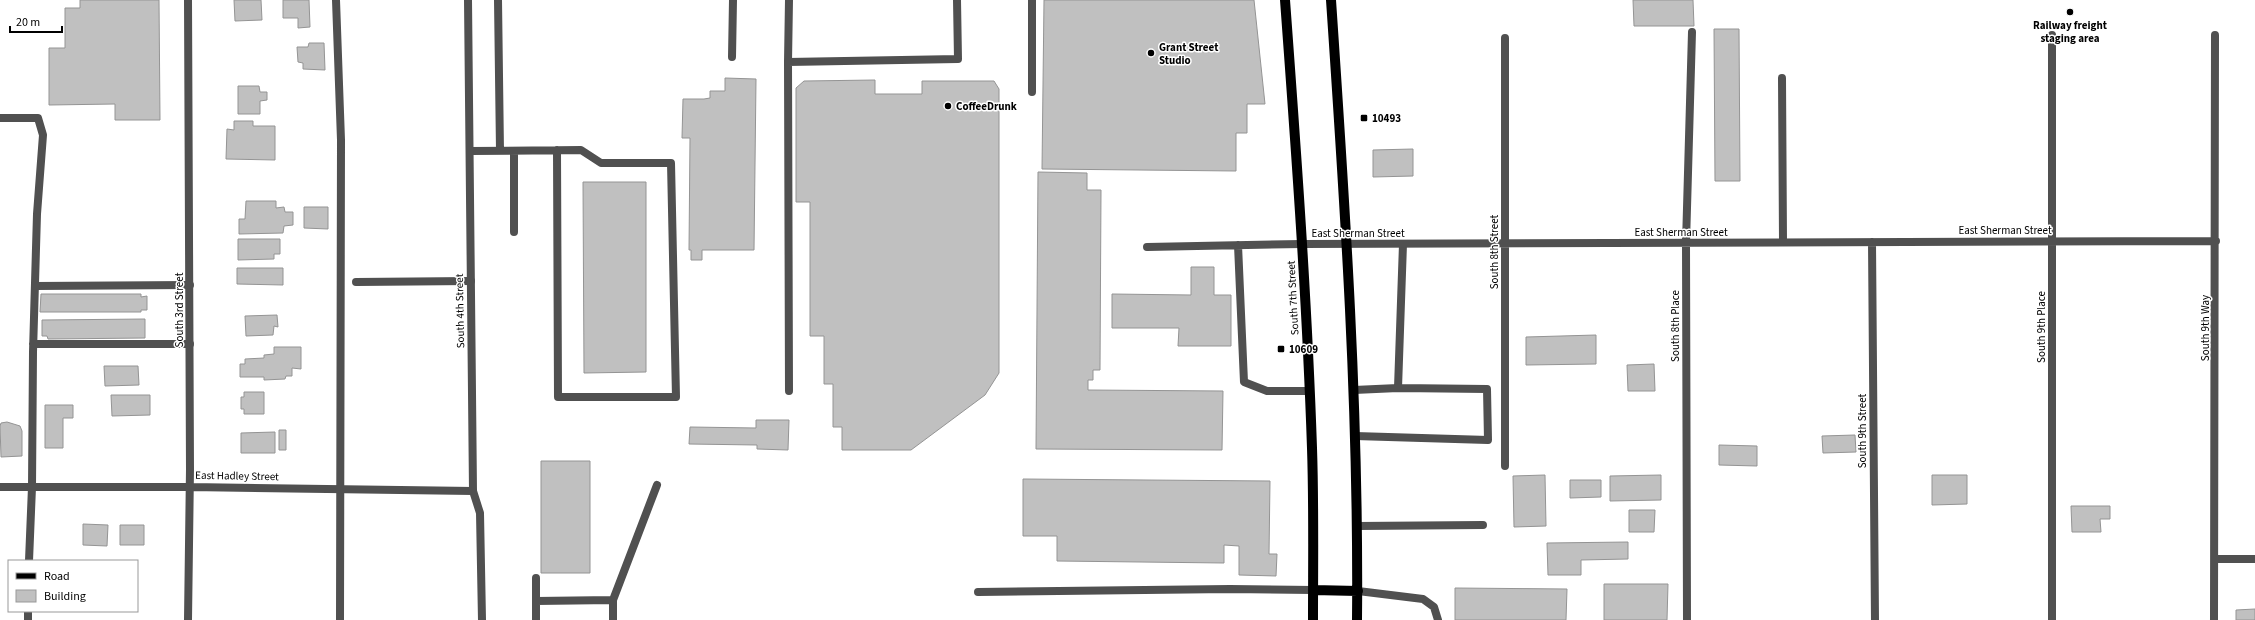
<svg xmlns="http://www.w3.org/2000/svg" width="2255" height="620" font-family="'Source Sans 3',sans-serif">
<rect width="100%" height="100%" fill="#fff"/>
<path fill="#c0c0c0" stroke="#949494" d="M80,0H159L160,120H115V104L49,105V48H65V8H80Z
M234,0H261L262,20L235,21Z
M283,0H309L310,27L298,28V18H283Z
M1044,0H1254L1265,104H1247V133H1236V171L1042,169Z
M1633,0H1693L1694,26H1634Z
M1714,29H1739L1740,181H1715Z
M309,43H324L325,70L303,69V63L298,62L297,47H308Z
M725,78L756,79L754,250H702V260H691V250H689L690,138H682L683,99H704L710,98V91H725Z
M875,80V94H922V81H994L999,89V373L985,395L911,450H842V427H833V384H824V336H810V202H796V88L804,81Z
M238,86H259L260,92H267V100L260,101V114H238Z
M234,121H253V126H275V160L226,159L227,129L234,130Z
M1413,149V176L1373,177V150Z
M1038,172L1087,173V190H1101L1100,370H1093V380H1088V390L1223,391L1222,450L1036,449Z
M583,182H646V372L584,373Z
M246,201H276V208L284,207L285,212H293V225L284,226L283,233L239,234V219H245Z
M304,207H328V229L304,228Z
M238,239H280V254H274V259L238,260Z
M1191,267H1214V295H1231V346H1178L1179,328H1112V294L1191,295Z
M237,268H283V285L237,284Z
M41,294H141V297L147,296V310H141V312H40Z
M277,315L278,327L274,326L273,335L246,336L245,316Z
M145,319V338L48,339L47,336H42V320Z
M1596,335V364L1526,365V337Z
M274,347H301V369L292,368V376H286L285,379L264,380V377H240V364H245V359L264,358V355L274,354Z
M1654,364L1655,391H1628L1627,365Z
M104,366H138L139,385L105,386Z
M244,392H264V414H244V409H241V397H244Z
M111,395H150V415L112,416Z
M45,405H73V418H63V448H45Z
M756,420H789L788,450L757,449V445L689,444L690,427L756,428Z
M7,422L20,426L22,431V456L1,457L0,426L1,423Z
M279,430H286V450H279Z
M275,432V453H241V433Z
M1855,435L1856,452L1823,453L1822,436Z
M1719,445L1757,446V466L1719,465Z
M541,461H590V573H541Z
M1545,475L1546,526L1514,527L1513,476Z
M1661,475V500L1610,501V476Z
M1932,475H1967V504L1932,505Z
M1023,479L1270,481L1269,554H1277L1276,576L1239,575V546L1224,545V563L1057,561V536H1023Z
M1570,480H1601V497L1570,498Z
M2071,506H2110V519H2100L2101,532H2072Z
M1629,510H1655L1654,532H1629Z
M83,524L108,525L107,546L83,545Z
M120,525H144V545H120Z
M1628,542V559L1581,560V575H1548L1547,543Z
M1604,584H1668L1667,620H1604Z
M1455,588L1567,589L1566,620H1455Z
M2255,609V620H2236V610Z"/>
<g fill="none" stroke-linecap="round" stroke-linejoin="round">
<path stroke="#505050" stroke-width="8" d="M336,0L341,140L340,620
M498,0L500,151
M789,0L788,62L958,59L957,0
M732,57L733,0
M788,62L789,391
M1782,78L1783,242
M1032,92V0
M0,118H38L43,135L37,214L33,352L32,487L29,561
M470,151L581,150L601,163H671L676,397H558L557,150
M514,151V232
M1238,245L1244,382L1267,391H1310
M1147,247L1302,244
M356,282L471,281
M35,286L190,285
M33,344H190
M1354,390L1398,388
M1355,436L1488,440L1487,389L1398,388L1403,244
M1357,526L1483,525
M536,578V620
M1358,591L1423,599L1434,607L1438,620
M978,592L1230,589L1313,590
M536,601L613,600
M28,611V620
M613,620V600L657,485"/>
<path stroke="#505050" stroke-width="8" d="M468,0L473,491L480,513L482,620
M2052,35V620
M1505,38V466
M1872,242L1875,620
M1302,244L2216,241
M0,487H190L473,491
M2215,559H2255
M188,620L190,469L188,0
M1687,620L1686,243L1692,32
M2214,620L2215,35"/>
<path stroke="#000" stroke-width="10" d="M1285,0C1296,149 1307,299 1312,448C1314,506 1313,563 1313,620
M1331,0C1345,206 1359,413 1357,620
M1313,590L1358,591"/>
</g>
<g fill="#000" stroke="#fff" stroke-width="1.5">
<circle cx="2070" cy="12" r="4"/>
<circle cx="1151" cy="53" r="4"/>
<circle cx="948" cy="106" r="4"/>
<rect x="1360" y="114" width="8" height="8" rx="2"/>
<rect x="1277" y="345" width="8" height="8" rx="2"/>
</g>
<g text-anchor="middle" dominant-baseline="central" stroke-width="3" stroke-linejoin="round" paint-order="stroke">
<g font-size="11" font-weight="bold" fill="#000" stroke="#fff" text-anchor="start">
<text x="2070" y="25" text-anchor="middle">Railway freight<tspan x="2070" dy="13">staging area</tspan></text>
<text x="1159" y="47">Grant Street<tspan x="1159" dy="13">Studio</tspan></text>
<text x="956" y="106">CoffeeDrunk</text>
<text x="1372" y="118">10493</text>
<text x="1289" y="349">10609</text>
</g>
<g font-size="11" fill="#000" stroke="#fff">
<text x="2005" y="230">East Sherman Street</text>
<text x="1681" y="232">East Sherman Street</text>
<text x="1358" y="233">East Sherman Street</text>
<text transform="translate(1494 252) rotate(-90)">South 8th Street</text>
<text transform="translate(1293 298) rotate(-93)">South 7th Street</text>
<text transform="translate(179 310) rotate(-90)">South 3rd Street</text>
<text transform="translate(460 311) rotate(-91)">South 4th Street</text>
<text transform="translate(1675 326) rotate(-90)">South 8th Place</text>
<text transform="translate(2041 327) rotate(-90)">South 9th Place</text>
<text transform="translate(2205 328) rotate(-90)">South 9th Way</text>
<text transform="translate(1862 431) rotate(-90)">South 9th Street</text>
<text transform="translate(237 476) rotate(1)">East Hadley Street</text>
</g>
</g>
<rect x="8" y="560" width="130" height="52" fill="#ffffff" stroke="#999999"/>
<rect x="16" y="573" width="20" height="6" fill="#000000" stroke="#999999"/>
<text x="44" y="580" font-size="12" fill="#000000">Road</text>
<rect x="16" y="590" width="20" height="12" fill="#c0c0c0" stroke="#999999"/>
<text x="44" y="600" font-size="12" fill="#000000">Building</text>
<path d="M10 26v6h52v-6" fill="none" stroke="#000000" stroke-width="2"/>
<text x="16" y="26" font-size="12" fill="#000000" stroke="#ffffff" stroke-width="3" paint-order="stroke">20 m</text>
</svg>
